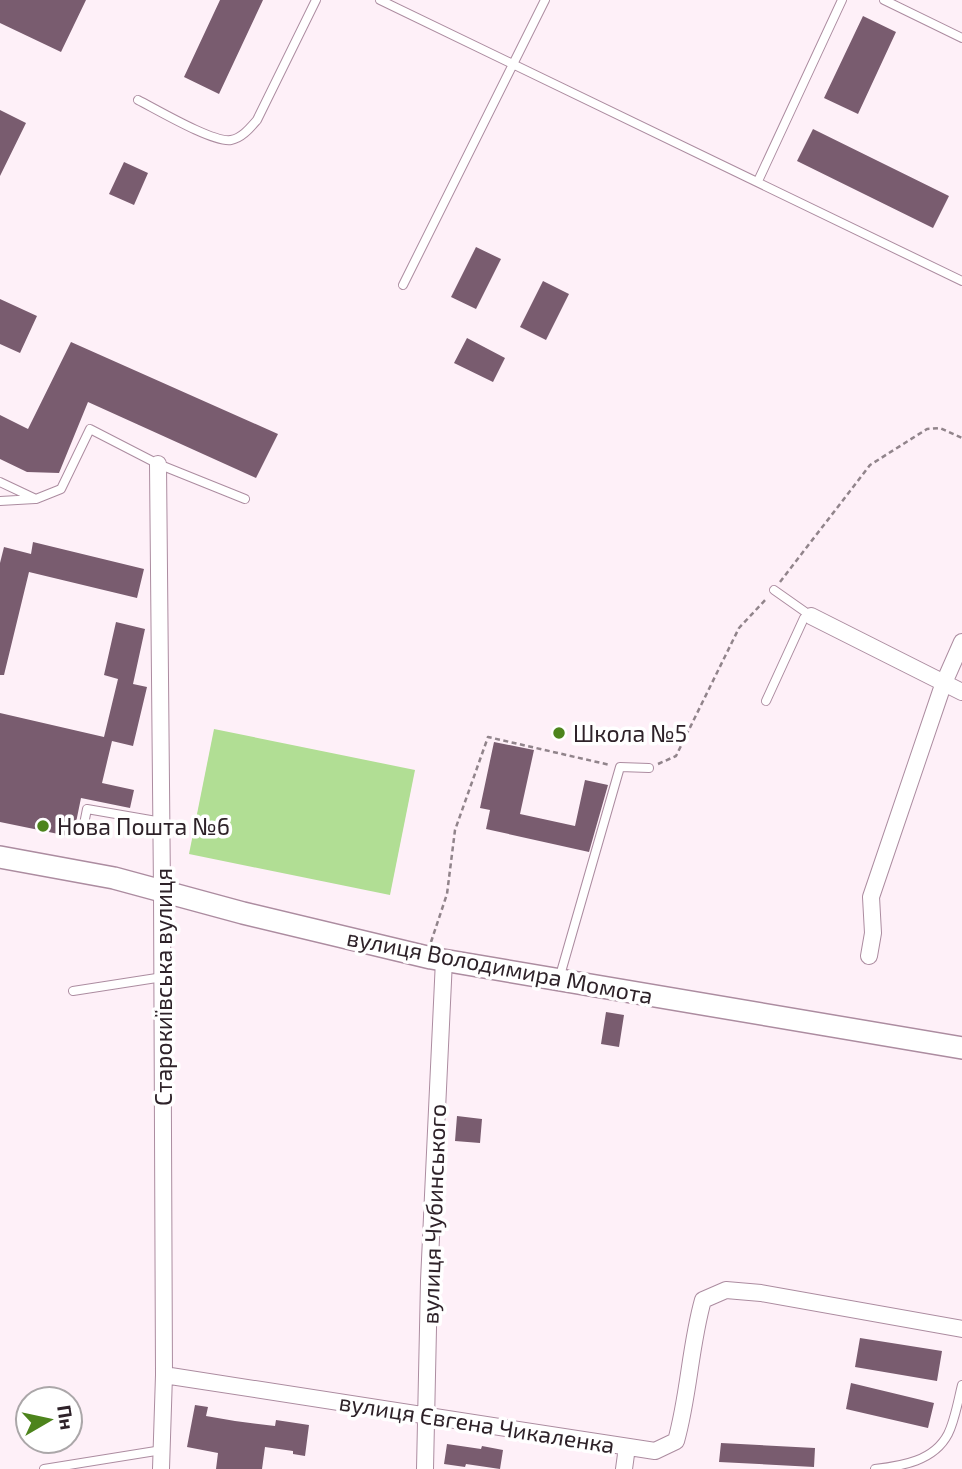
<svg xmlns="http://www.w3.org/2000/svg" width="962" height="1469" font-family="'Exo 2',sans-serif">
<rect width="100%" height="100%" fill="#fef0f8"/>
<path fill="#b1de94" d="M214,729L415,770L390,895L189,854Z"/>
<path fill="#795c6f" d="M0,0H86L61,52L0,23Z
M220,0H263L219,94L184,77Z
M863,16L896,32L858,114L824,98Z
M0,110L26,123L0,176Z
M813,129L949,196L933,228L797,161Z
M124,162L148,173L134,205L109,194Z
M476,247L501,259L476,309L451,297Z
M543,281L569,294L546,340L520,327Z
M0,299L37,316L20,353L0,344Z
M467,338L505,358L493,382L454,363Z
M71,342L278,434L256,478L88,402L59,473L27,472L0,459V415L28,429Z
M33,542L144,569L137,598L29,572L4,675H0V563L4,547L31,554Z
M116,622L145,629L133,684L147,687L133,746L112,741L102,783L134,790L130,808L81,798L73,837L0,822V713L104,737L118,679L104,675Z
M494,742L534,750L520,814L575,826L585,780L608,785L589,852L486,829L490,810L480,808Z
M606,1012L624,1015L619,1047L601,1044Z
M457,1116L482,1119L480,1143L455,1141Z
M860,1338L942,1351L937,1381L855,1367Z
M851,1383L934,1403L928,1428L846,1409Z
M195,1405L208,1407L206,1416L235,1421L275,1426L276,1420L309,1425L305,1456L293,1454V1451L265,1447L262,1469H216L218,1453L187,1447Z
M721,1443L815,1448L814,1467L719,1462Z
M447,1444L481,1449L482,1446L503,1450L500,1469L466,1464L465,1467L444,1464Z"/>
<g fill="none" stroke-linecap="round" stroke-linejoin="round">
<defs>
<path id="lane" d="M380,0L962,281
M884,0L962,38
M138,100C156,109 213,143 231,140C242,138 250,128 257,120L316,0
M758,181L842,0
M403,285L545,0
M0,482L36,499L61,489L90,429L158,464L245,499
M0,501L35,499
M766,701L804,618L811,616L774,590
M83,829L87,809L162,822
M559,979L620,767L649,768
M73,991L163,977
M44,1469L162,1450
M875,1469C902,1466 934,1461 948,1434C955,1420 958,1401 962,1385"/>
<path id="street" d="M158,464L162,891L164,1375L161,1469
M811,616L962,692
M869,956L873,933L871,897L943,685L962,642
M164,1375L655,1451L676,1441C689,1395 690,1346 703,1300L726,1290L761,1293L962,1329
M425,1469L429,1281L444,960
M624,1469L627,1447"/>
<path id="secondary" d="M0,857L114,878L243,913L431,958L962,1048"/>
</defs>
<use href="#lane" stroke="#ac8ca0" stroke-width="10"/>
<use href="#street" stroke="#ac8ca0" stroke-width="18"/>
<use href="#secondary" stroke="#ac8ca0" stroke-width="24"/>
<path stroke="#91848b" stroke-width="2.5" stroke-dasharray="5 3.5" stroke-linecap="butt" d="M780,582L870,465L927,429L940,428L962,438
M658,764L676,756L739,628L767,598
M431,942L447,894L455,830L488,737L610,765"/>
<use href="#lane" stroke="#fff" stroke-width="8"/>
<use href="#street" stroke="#fff" stroke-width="16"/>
<use href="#secondary" stroke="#fff" stroke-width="21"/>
</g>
<g fill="#4d841c" stroke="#fff" stroke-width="2.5">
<circle cx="559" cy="733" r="7"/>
<circle cx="43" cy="826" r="7"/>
</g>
<g text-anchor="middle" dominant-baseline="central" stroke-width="7" stroke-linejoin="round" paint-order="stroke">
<g font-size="23" fill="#2e2229" stroke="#fff" text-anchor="start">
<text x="573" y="733">Школа №5</text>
<text x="57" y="826">Нова Пошта №6</text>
</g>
<g font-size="23" fill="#2e2229" stroke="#fff">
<text transform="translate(500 966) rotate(11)">вулиця Володимира Момота</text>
<text transform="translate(163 987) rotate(-90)">Старокиївська вулиця</text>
<text transform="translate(433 1214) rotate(-88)">вулиця Чубинського</text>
<text transform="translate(477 1423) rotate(9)">вулиця Євгена Чикаленка</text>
</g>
</g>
<g transform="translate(49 1420) rotate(81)"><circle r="33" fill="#ffffff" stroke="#aba7a9" stroke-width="2"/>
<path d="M0-5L12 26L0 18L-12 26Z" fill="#4d841c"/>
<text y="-10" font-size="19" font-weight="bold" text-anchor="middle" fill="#2e2229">Пн</text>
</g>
</svg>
